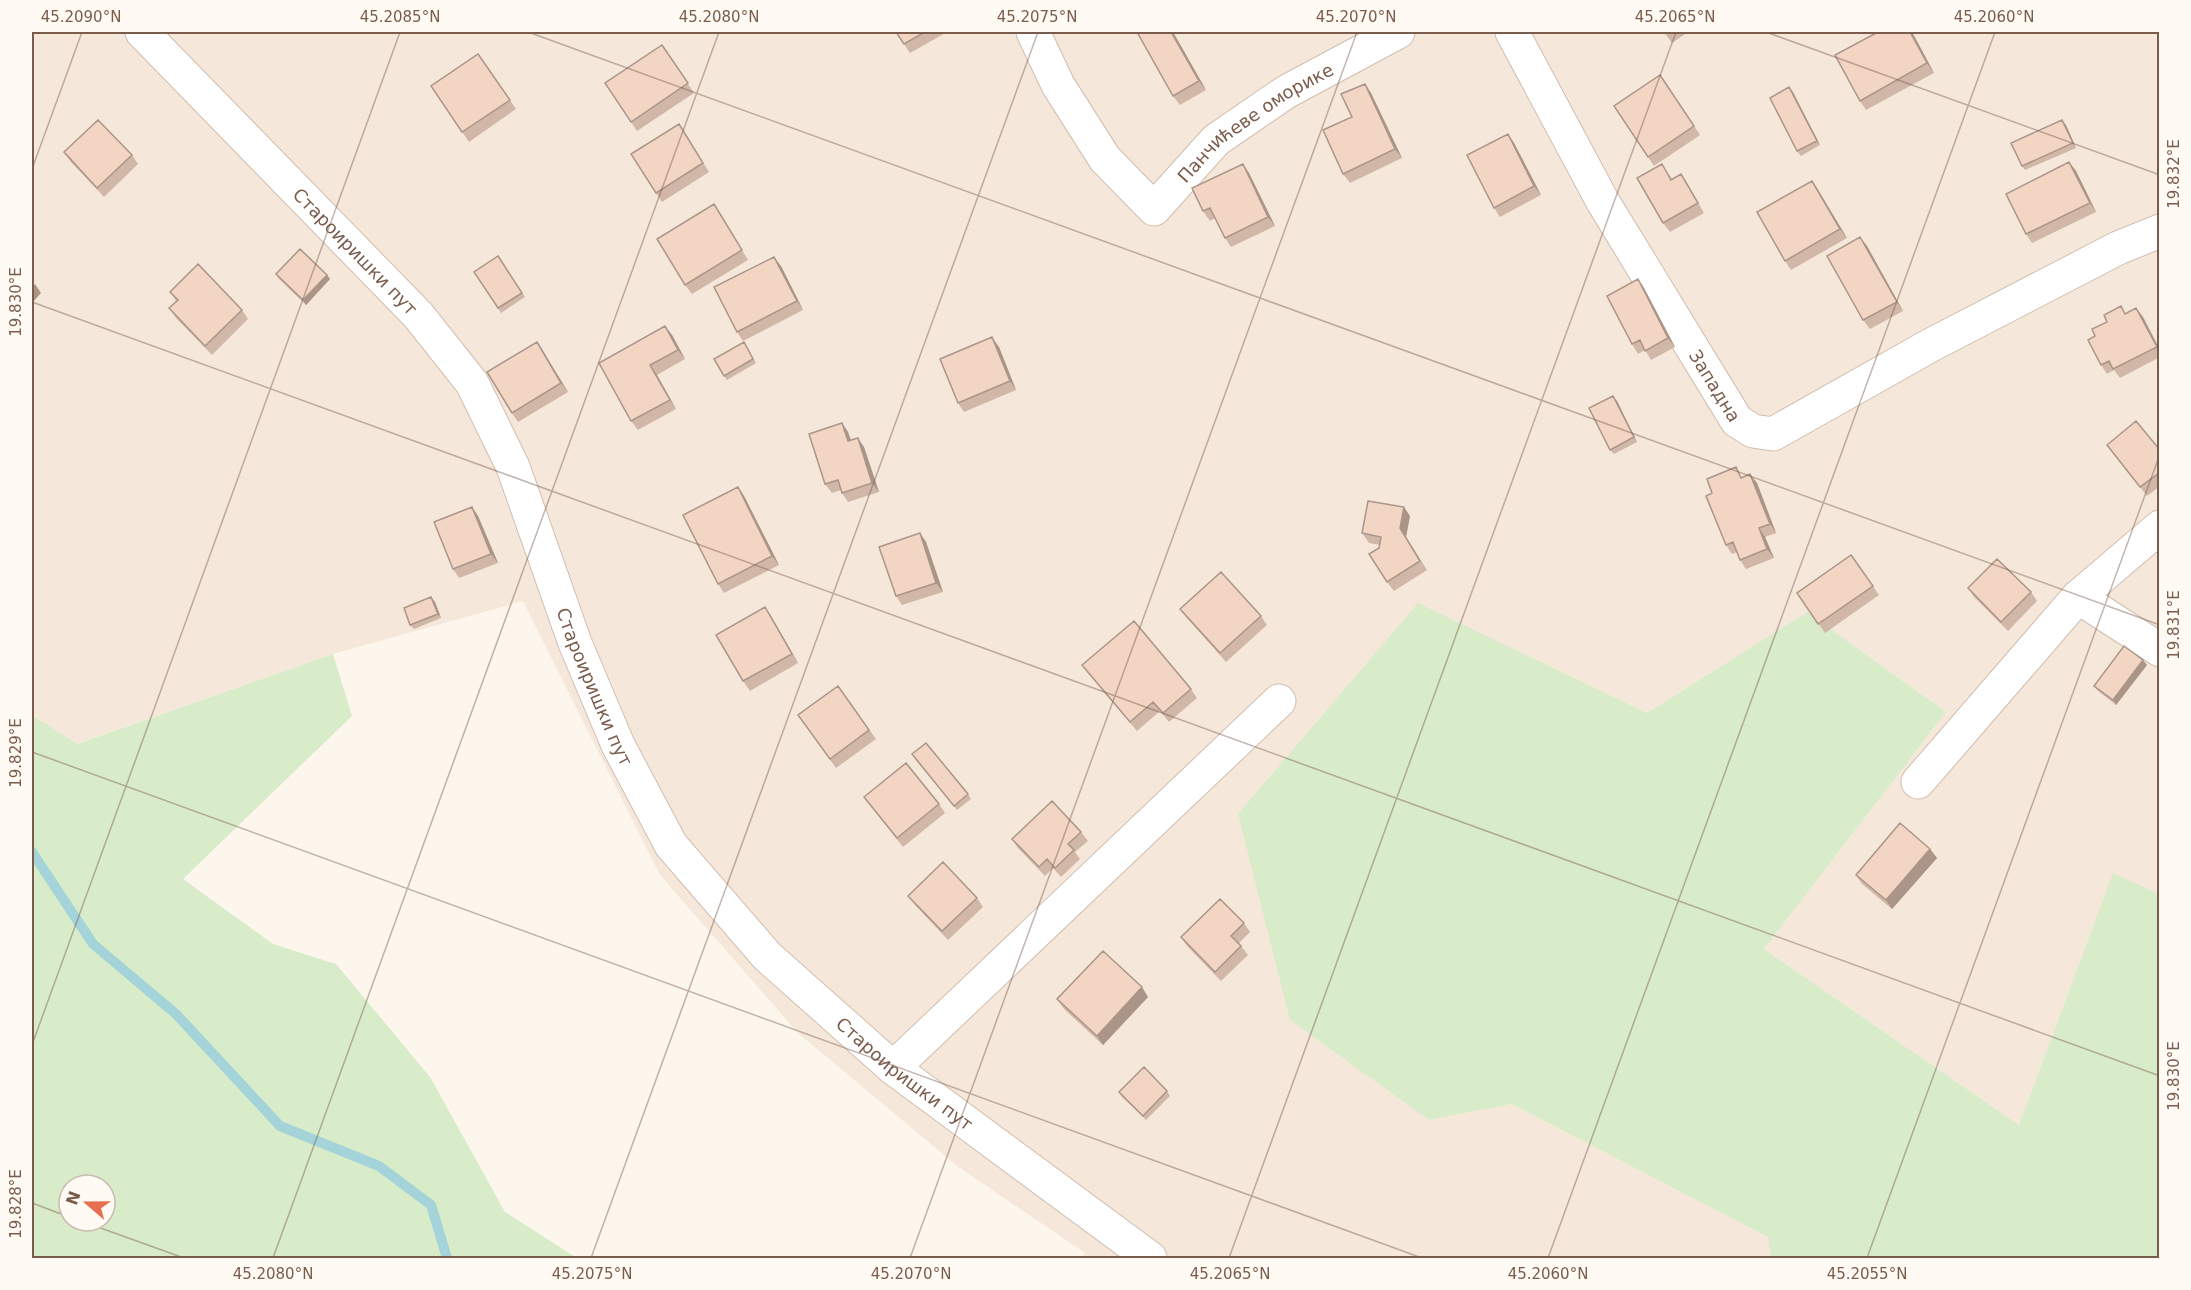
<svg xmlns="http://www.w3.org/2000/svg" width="2191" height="1290" font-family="'DejaVu Sans',sans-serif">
<rect width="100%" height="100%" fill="#fdf6ec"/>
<path fill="#f5e8da" d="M32,32H2159V894L2113,874L2019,1125L1764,949L1946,712L1807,612L1647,713L1418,604L1429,1120L1512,1104L1769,1237L1771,1258H1082L1085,1253L957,1166L798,1033L660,875L523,601L333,654L76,744L32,715Z"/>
<path fill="#d8ecc9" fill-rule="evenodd" d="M1418,603L1647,713L1807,612L1946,712L1764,949L2019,1125L2113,873L2159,894V1258H1771L1768,1237L1512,1104L1429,1120L1290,1020L1238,814Z
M333,654L352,716L183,879L273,944L336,964L430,1077L505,1212L577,1258H32V715L77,744ZM69,1185H105V1221H69Z"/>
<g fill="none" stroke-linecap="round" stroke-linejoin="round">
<path stroke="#a5d3da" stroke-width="10" d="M32,852L93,944L176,1014L280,1126L379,1166L431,1205L447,1258"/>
<defs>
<g id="minor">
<path id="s1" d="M142,32L418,315L472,383L513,467L575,643L618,745L671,845L767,956L893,1068L1150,1258"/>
<path id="s2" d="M1033,32L1058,85L1105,159L1154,209L1216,140L1286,92L1398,32"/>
<path id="s3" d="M1512,32L1603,202L1737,421L1753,431L1773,434L1931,345L2118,248L2160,231"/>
<path d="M2078,597L2160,650"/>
<path d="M1918,782L2078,597L2160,527"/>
<path d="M893,1068L1279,701"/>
</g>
</defs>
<use href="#minor" stroke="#d1beb0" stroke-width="35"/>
<use href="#minor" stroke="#fff" stroke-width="33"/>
</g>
<path fill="#d1b7a8" d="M896,32H947L910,53Z
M1173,32L1206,90L1180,105L1173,96Z
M1664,32H1688L1672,43Z
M1912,32L1934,73L1866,110L1860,101Z
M662,45L694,93L637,131L605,83Z
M478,54L516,109L469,142L431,86Z
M1660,75L1700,135L1654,166L1614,106Z
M1365,84L1371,93L1402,158L1350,183L1343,174L1352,117Z
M1789,87L1820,145L1801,156L1797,151Z
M2066,125L2076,148L2025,170L2022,166Z
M685,133L709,172L662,202L656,193Z
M1508,134L1514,143L1541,195L1500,217L1494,208Z
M64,152L132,155L138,164L104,197L70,161Z
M2069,162L2076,171L2096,212L2032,243L2026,234Z
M1243,164L1249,173L1275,226L1231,247L1225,238L1215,218L1210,221L1203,211Z
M1668,173L1672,179L1681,174L1687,183L1704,213L1670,232L1663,223Z
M1818,190L1847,238L1791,270L1785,261Z
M714,204L748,260L692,294L685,285Z
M1867,246L1903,311L1870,329L1863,320Z
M498,256L525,297L501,313L474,272Z
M781,266L803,310L743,341L737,332Z
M276,274L327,275L330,279L306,305L279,279Z
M1638,279L1644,288L1675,347L1651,360L1645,350L1638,354L1632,344Z
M170,292L242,310L248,319L212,355L176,318L169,308L176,301Z
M2136,308L2143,317L2160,349V357L2120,378L2114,370L2107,374L2101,365L2095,336L2126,313Z
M665,326L672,335L685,359L657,375L676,409L638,430L631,421L599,363Z
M537,342L568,392L518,422L512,413Z
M747,347L756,363L727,380L724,376Z
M999,347L1016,390L964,412L958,403Z
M1617,401L1637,442L1614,454L1610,450Z
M842,423L848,432L851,440L864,447L879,492L848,502L842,493L841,490L832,493L825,484Z
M2107,445L2160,450V486L2147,496Z
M1743,477L1757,483L1776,533L1765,537L1774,558L1746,569L1740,560L1737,552L1732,554L1726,545L1712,493Z
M738,487L744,496L779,565L724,593L718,584Z
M472,507L478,516L498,563L459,578L453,569Z
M1410,516L1406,537L1427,570L1394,591L1387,582L1380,545L1369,543L1362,533Z
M920,533L926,542L943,592L902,605L896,596Z
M1851,555L1879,595L1825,633L1797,593Z
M1968,588L2031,592L2037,601L2008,631L1974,597Z
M435,602L441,618L414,629L410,625Z
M765,607L771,616L798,663L750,691L743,681Z
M1180,609L1261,616L1267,625L1226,662L1187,618Z
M1082,665L1191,689L1197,698L1169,722L1160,711L1137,731L1089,674Z
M2147,665L2116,705L2097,690L2094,686Z
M838,686L876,739L836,768L798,715Z
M915,759L968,794L971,799L957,810Z
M864,797L939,804L945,813L903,847Z
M1081,832L1088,841L1075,852L1080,859L1061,877L1053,868L1045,876L1018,848L1012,839Z
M1930,849L1937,858L1892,909L1862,884L1856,875Z
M908,896L977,898L983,907L948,940L915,905Z
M1244,923L1250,932L1239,943L1248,955L1221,981L1187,946L1181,937Z
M1148,997L1103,1045L1064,1009L1057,999Z
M1167,1091L1170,1096L1146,1120L1122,1097L1119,1092Z"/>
<path fill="#aa9588" d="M1171,32H1173L1206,90L1199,81Z
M1910,32H1912L1934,73L1927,63Z
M1365,84L1371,93L1402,158L1395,149Z
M1789,87L1793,92L1820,145L1817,141Z
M2062,120L2066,125L2076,148L2073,143Z
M1508,134L1514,143L1541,195L1534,186Z
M2069,162L2076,171L2096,212L2090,203Z
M1243,164L1249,173L1275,226L1268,217Z
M1812,181L1818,190L1847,238L1840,229Z
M1860,237L1867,246L1903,311L1897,302Z
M774,257L781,266L803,310L797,301Z
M327,275L330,279L306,305L303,300Z
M1638,279L1644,288L1675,347L1668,338Z
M35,284L41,293L32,303V288Z
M2136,308L2143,317L2160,351L2157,347Z
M665,326L672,335L685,359L678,350Z
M992,337L999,347L1016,390L1010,381Z
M537,342L543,351L568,392L561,383Z
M650,365L657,375L676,409L670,400Z
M1613,396L1617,401L1637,442L1634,437Z
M842,423L848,432L854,450L848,441Z
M858,438L864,447L879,492L872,483Z
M1750,474L1757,483L1776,533L1770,524Z
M738,487L744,496L779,565L772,556Z
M472,507L478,516L498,563L491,554Z
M1404,507L1410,516L1406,537L1427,570L1400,528Z
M1759,528L1765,537L1774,558L1767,549Z
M920,533L926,542L943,592L936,583Z
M431,597L435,602L441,618L438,614Z
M765,607L771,616L798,663L792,654Z
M2143,660L2147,665L2116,705L2113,700Z
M1930,849L1937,858L1892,909L1886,900Z
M1142,987L1148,997L1103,1045L1097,1036Z"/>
<path fill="#f3d5c3" stroke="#aa9588" stroke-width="1.5" d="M896,32H925L904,44Z
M1137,32H1171L1199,81L1173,96Z
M1878,32H1910L1927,63L1860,101L1835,55Z
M662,45L688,83L631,122L605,83Z
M478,54L510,100L462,132L431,86Z
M1660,75L1694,126L1648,157L1614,106Z
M1365,84L1395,149L1343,174L1323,130L1352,117L1341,94Z
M1789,87L1817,141L1797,151L1770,98Z
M98,120L132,155L97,188L64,152Z
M2062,120L2073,143L2022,166L2011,143Z
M679,124L703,163L656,193L631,154Z
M1508,134L1534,186L1494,208L1467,155Z
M2069,162L2090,203L2026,234L2006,194Z
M1243,164L1268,217L1225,238L1210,208L1203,211L1192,188Z
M1662,164L1671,180L1681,174L1698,203L1663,223L1637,178Z
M1812,181L1840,229L1785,261L1757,212Z
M714,204L742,250L685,285L657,239Z
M1860,237L1897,302L1863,320L1827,256Z
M300,249L327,275L303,300L276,274Z
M498,256L522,293L498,308L474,272Z
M774,257L797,301L737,332L714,287Z
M198,264L242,310L205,346L169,308L178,300L170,292Z
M1638,279L1668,338L1645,351L1640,340L1632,344L1607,296Z
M2121,306L2125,314L2136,308L2157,347L2113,369L2109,361L2101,365L2088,340L2095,336L2092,329L2107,322L2104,315Z
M665,326L678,350L650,365L670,400L631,421L599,363Z
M992,337L1010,381L958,403L940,359Z
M537,342L561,383L512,413L487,372Z
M744,342L753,359L724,376L714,359Z
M1613,396L1634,437L1610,450L1589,408Z
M2136,421L2160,450V472L2140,487L2107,445Z
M842,423L848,441L858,438L872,483L842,493L838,480L825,484L809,434Z
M1736,467L1741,478L1750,474L1770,524L1759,528L1767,549L1740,560L1733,542L1726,545L1706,496L1712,493L1707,479Z
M738,487L772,556L718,584L683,515Z
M1368,501L1404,507L1400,528L1420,561L1387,582L1369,554L1379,548L1381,537L1362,533Z
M472,507L491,554L453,569L434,522Z
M920,533L936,583L896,596L879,547Z
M1851,555L1873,586L1818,624L1797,593Z
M1997,559L2031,592L2001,622L1968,588Z
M1221,572L1261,616L1220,653L1180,609Z
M431,597L438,614L410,625L404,608Z
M765,607L792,654L743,681L716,635Z
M1134,621L1191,689L1163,713L1153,702L1130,722L1082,665Z
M2124,646L2143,660L2113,700L2094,686Z
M838,686L869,730L830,759L798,715Z
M926,743L968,794L954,806L912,754Z
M906,763L939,804L897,838L864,797Z
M1052,801L1081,832L1068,844L1074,850L1055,868L1047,859L1039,867L1012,839Z
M1900,823L1930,849L1886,900L1856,875Z
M943,862L977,898L942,931L908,896Z
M1220,899L1244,923L1231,936L1241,946L1215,972L1181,937Z
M1103,951L1142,987L1097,1036L1057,999Z
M1144,1067L1167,1091L1143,1116L1119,1092Z"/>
<path fill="none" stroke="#7a5c4d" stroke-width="1.5" stroke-opacity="0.45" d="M528,32L2160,625M1766,32L2160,175M32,169L82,32M32,302L2160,1076M32,752L1422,1258M32,1045L400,32M32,1203L69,1217M81,1221L184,1258M273,1258L719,32M591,1258L1038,32M910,1258L1357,32M1229,1258L1676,32M1548,1258L1995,32M1867,1258L2160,454"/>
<g text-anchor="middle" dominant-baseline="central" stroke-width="6" stroke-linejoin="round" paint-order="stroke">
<g font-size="18" fill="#7a5c4d" stroke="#fffaf3">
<text stroke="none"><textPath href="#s2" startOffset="351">Панчићеве оморике</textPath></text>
<text stroke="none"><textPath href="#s1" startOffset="306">Староиришки пут</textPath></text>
<text stroke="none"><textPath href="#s3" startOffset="408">Западна</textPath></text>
<text stroke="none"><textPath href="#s1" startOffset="810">Староиришки пут</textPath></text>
<text stroke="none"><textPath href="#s1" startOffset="1314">Староиришки пут</textPath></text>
</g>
</g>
<rect width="2191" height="1290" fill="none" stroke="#fffaf3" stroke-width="66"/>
<g transform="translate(87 1203) rotate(290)"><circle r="28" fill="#fffaf3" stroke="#cabbb1" stroke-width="1.5"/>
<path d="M0-4.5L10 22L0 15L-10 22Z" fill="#e76f51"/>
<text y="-9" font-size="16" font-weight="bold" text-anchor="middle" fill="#7a5c4d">N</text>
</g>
<rect x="33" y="33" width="2125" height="1224" fill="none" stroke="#7a5c4d" stroke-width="2"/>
<g font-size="15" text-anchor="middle" fill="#7a5c4d">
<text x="81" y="22">45.2090°N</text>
<text x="400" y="22">45.2085°N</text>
<text x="719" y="22">45.2080°N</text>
<text x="1037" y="22">45.2075°N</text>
<text x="1356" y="22">45.2070°N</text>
<text x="1675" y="22">45.2065°N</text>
<text x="1994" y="22">45.2060°N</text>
<text transform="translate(2174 174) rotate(-90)" y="5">19.832°E</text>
<text transform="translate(16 302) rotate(-90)" y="5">19.830°E</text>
<text transform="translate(2174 625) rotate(-90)" y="5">19.831°E</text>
<text transform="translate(16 753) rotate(-90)" y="5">19.829°E</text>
<text transform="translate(2174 1076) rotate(-90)" y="5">19.830°E</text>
<text transform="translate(16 1204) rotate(-90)" y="5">19.828°E</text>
<text x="273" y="1279">45.2080°N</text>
<text x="592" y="1279">45.2075°N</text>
<text x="911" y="1279">45.2070°N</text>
<text x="1230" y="1279">45.2065°N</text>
<text x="1548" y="1279">45.2060°N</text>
<text x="1867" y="1279">45.2055°N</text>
</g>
</svg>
